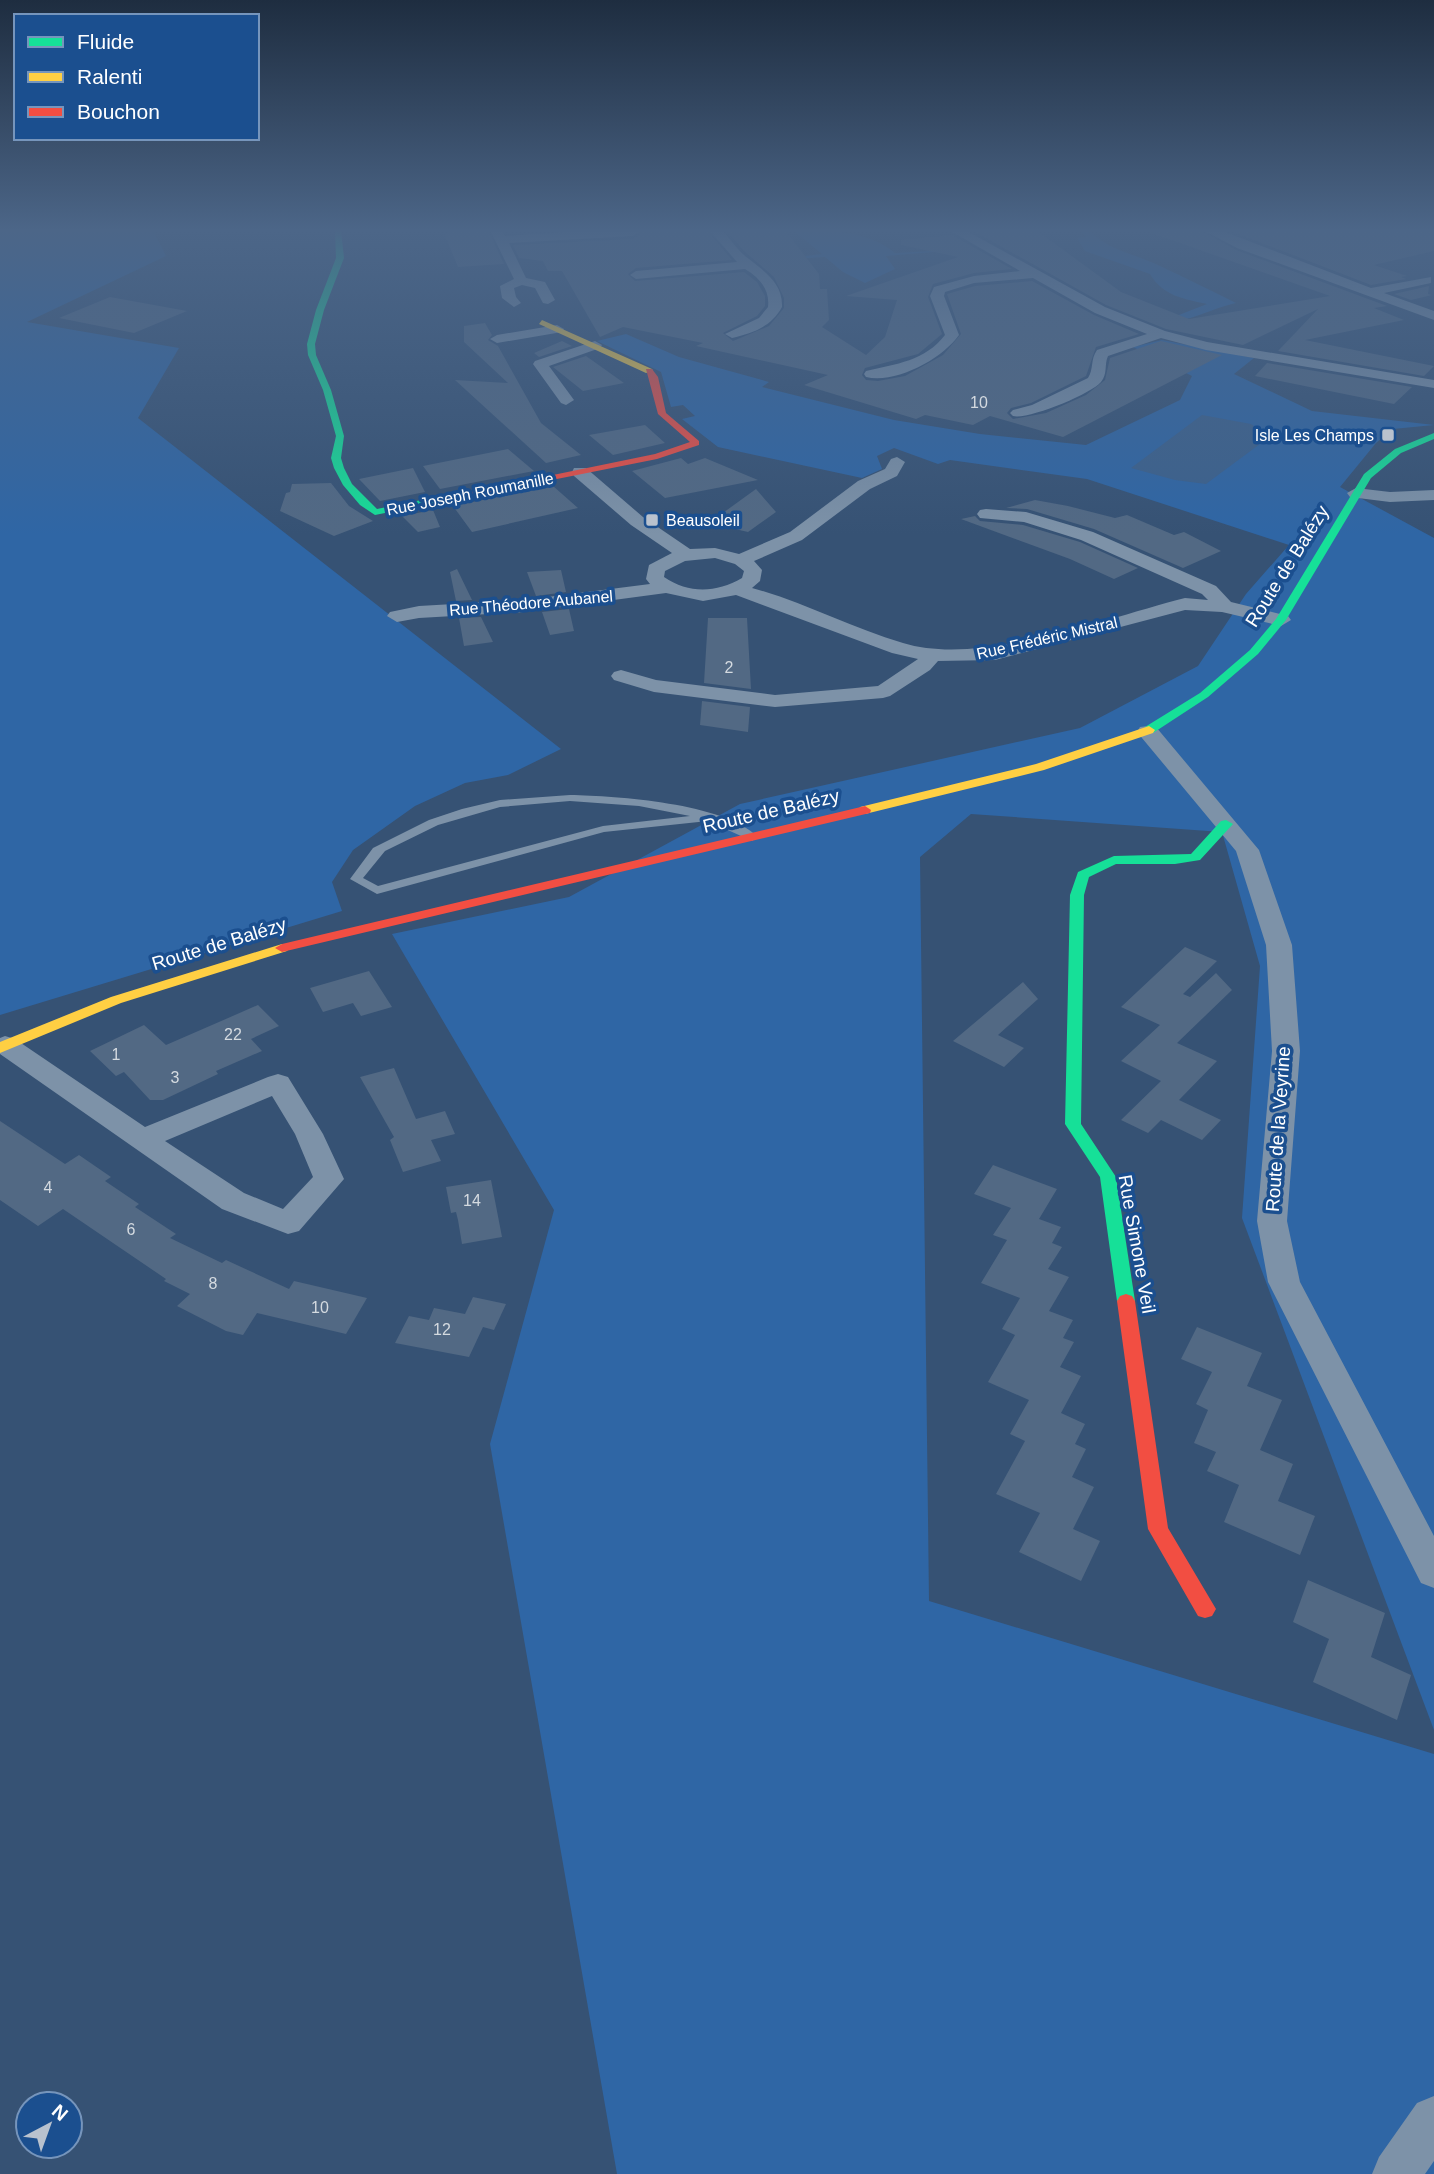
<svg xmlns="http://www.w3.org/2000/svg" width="1434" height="2174" font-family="Helvetica,sans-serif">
<rect width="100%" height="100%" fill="#365274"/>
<path fill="#2f66a5" d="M16,230H153L166,256L27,322L179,348L138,418L561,749L508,775L465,783L415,806L353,850L332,882L342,911L0,1015V232Z
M793,230C827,230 868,230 895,253L969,249L886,256L895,269L865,283L843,272L825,257L759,261L822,254Z
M1079,230L1090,231C1108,250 1135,254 1158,265C1184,277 1210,290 1236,303C1212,308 1183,325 1161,322L1207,304C1184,299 1163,296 1150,274L1085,251L1077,238L1086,237Z
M626,334L679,357L769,382L762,387L894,420L980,434L1086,445L1180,400L1192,376L1133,347L1162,340L1254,358L1234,374L1312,411L1434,425L1393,429L1376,443L1340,487L1434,538V1730L1242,1218L1260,966L1222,832L971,814L920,857L929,1601L1434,1754V2174H617L490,1444L554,1210L392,934L569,897L740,804L1080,728L1198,666L1246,594L1289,545L1087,479L950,460L938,464L894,448L877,456L882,469L862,478L718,447L682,419L695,416L683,405L671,407L661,372L597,341Z"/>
<path fill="#3b618d" d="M1202,415L1251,424L1262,432L1264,441L1206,484L1175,480L1131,468Z"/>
<path fill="#526984" d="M446,230H488L504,264L458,267L444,233H447Z
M641,230H707L732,260L636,268L628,274L635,281L744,272L757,282L765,296V306L757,316L723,333L733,341L769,326L784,308V298L774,277L744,251L726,230H785L819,274L820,289H827L829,320L822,327L866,355L885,337L897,300L846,296L958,257L901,245V240L952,235L1012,269L974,273L933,284L928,297L942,334L918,354L865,368L862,375L866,380L878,381L905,376L943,355L961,334L947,294L975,286L1032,281L1094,315L1139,334L1096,347L1086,376L1031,403L1011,408L1007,413L1013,419L1046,413L1086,395L1105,380L1110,358L1161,341L1222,355L1063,437L990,416L973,425L925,415L916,419L804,385L828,375L696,346L703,343L623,327L600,337L562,271H548L543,261L519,258L513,245L633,239L640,234Z
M991,230H1036L1121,292L1189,319L1330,296L1152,233V230H1200L1236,250L1387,306L1374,308L1404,320L1305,340L1434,366L1424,376L1278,351L1318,309L1243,345L1166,329L1106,305L975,232Z
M1228,230H1434V251L1374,265L1407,276L1401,277L1406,279L1371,285Z
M1429,286L1428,294L1432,295L1411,300L1394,294Z
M110,297L187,311L134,333L59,318Z
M485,323L492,335L488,340L498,346L541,423L581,455L546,463L455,380L508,383L464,342V326Z
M562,341L572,346L539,357L534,353Z
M586,356L624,383L583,391L553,367Z
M1267,363L1412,387L1394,404L1255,376Z
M645,425L665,443L613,455L589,435Z
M508,449L534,471L440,489L423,466Z
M681,458L688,464L705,458L758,480L665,498L632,471Z
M413,468L425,492L380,501L359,479Z
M331,483L349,506L373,521L334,536L280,511L286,493L290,492L292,484Z
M553,486L578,508L472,532L453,506Z
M756,489L776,512L748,532L709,523Z
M1035,500L1068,506L1115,518L1127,515L1174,535L1184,532L1221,551L1183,568L1094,529L1027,509L1006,508Z
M433,510L440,527L418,532L402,516Z
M975,516L980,521L1023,525L1080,542L1138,568L1114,579L1070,559L961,519Z
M457,569L472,600L456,601L450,572Z
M561,570L566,592L536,596L527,572Z
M569,609L574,631L550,635L542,612Z
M481,617L493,642L464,646L459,618Z
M708,618H747L751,689L704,683Z
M702,701L750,707L748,732L700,725Z
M1185,947L1217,961L1183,994L1190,997L1216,973L1232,990L1177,1043L1217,1061L1179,1100L1221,1120L1202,1140L1161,1120L1148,1133L1121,1120L1161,1081L1121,1061L1160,1025L1121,1007Z
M369,971L392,1007L361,1016L353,1003L323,1012L310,988Z
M1023,982L1038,999L998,1035L1024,1048L1004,1067L953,1041Z
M258,1005L279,1026L251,1039L262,1051L216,1071L218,1074L163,1100H150L124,1072L116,1076L90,1051L144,1025L166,1045Z
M394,1068L416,1119L445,1111L455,1134L431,1140L441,1161L403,1172L390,1140L394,1137L360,1077Z
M0,1121L65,1164L79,1155L111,1177L105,1181L139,1204L135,1207L176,1234L170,1238L222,1263L226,1260L289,1289L294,1281L367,1298L346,1334L257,1313L243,1335L226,1331L177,1306L190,1294L164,1281L166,1279L63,1209L38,1226L0,1200Z
M993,1165L1057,1189L1039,1219L1061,1227L1052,1243L1062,1247L1048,1269L1069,1277L1049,1311L1073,1320L1063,1338L1074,1342L1060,1367L1081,1376L1061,1413L1085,1424L1075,1444L1086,1449L1072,1477L1094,1487L1073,1529L1100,1541L1081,1581L1019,1552L1040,1513L996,1494L1025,1441L1010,1434L1029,1400L988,1382L1015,1335L1002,1329L1020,1298L981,1283L1007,1240L993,1235L1011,1208L974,1194Z
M491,1180L502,1237L462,1244L458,1220L456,1212L451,1213L446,1187Z
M473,1297L506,1304L494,1330L483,1327L469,1357L395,1343L409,1316L429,1320L434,1308L465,1314Z
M1197,1327L1262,1353L1247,1386L1282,1400L1260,1450L1293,1464L1278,1501L1315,1516L1300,1555L1224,1522L1239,1485L1207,1471L1216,1452L1194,1443L1208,1410L1196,1404L1212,1372L1181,1359Z
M1308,1580L1385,1613L1371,1657L1411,1675L1397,1720L1313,1682L1329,1639L1293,1622Z"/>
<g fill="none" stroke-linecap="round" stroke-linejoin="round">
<path fill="#7d92a8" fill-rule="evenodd" d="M570,795C617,796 724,803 758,837L752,841L708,821L604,832L377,894L350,879L373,848L429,820L462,809L500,800ZM570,801L639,806L690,816L603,826L378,886L363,878L385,851L438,825L500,807Z"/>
<path fill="#7d92a8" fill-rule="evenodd" d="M490,230H502L505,236L598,230L639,232L633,236L509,243L526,278L545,282L555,300L548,304L543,303L535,288L522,285L514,288L516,297L521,303L514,307L502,298L500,286L514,279Z
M709,230H722C731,240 739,252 749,259C765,272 783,283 782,307C771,327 753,333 732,338L725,334L759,318L768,307C770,290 760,278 745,269L636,279L630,275L636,271L737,262Z
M949,230H965L1105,307L1165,331L1207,342L1434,380V388L1206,350L1161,338L1108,356C1104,365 1108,373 1101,382C1091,394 1028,420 1013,416L1010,413L1013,410L1032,405L1088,378C1094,369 1090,360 1097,350L1147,334L1095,313L1033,278L974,283L945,292L944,296L959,335C942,359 896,384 866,377L864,374L866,371C896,364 925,361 945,335L930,296L934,287L974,276L1020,271Z
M1203,230H1220L1371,288L1431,277V283L1384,293L1434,311V320L1237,248Z
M557,325L564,329L562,332L497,343L490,339L497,335Z
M595,341L602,345L600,348L549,366L574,400L566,405L561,403L533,364L535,361Z
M897,457L905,462L897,476L870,489L802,540L754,561L762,570L760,581L752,588C804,602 851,628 903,643C980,667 1106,618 1185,598L1208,600L1202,594L1081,540L1024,522L980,518L977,514L980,510L986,509L1026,512L1093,532L1216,586L1231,602L1288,616L1291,620L1281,626L1222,612L1185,610L995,660L938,661L930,670L890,696L883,698L775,707L654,692L614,680L611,676L614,672L621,670L656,680L775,695L878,686L918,659L892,653L736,595L703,601L666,593L524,612L419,618L397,622L387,616L390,612L419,606L524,600L650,584L646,579L649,565L672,553L631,525L574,476L572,472L574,468H586L643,517L690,549L715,548L739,554L790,532L858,481L885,469L891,459ZM715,558L735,564L744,571L742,578C716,593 689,594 664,577L665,571L685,561Z
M1356,488L1390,492L1434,490V500L1390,502L1350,497L1347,493Z
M1148,726L1156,727L1259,850L1292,945L1300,1051L1287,1221L1300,1282L1434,1536V1588L1421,1583L1268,1282L1257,1221L1272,1051L1266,945L1236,851L1137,732L1140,727Z
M5,1036L15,1039L145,1127L268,1077L278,1074L288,1077L323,1134L344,1179L299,1231L288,1234L222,1209L0,1054V1038ZM272,1096L295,1134L313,1177L283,1209L244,1193L165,1141Z
M1434,2096V2161L1425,2174H1372L1379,2157L1417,2103Z"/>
<path fill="#16e098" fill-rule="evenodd" d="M335,230H341L344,258L324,310L315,344L316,355L331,390L344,436L341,458L344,468L352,484L377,509L456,493L459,494V498L375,515L360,505L343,485L334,468L331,458L336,436L323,390L308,355L307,344L316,310L336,258Z
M1434,433V439L1401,453L1371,478L1286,620L1258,654L1208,697L1153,733H1145V727L1200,693L1250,650L1276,619L1364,474L1395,449Z
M1226,820L1233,824L1200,860L1175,864H1116L1089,877L1084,895L1081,1124L1116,1177L1135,1301L1132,1306L1126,1308L1120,1306L1117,1301L1100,1177L1065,1124L1070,895L1078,872L1114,856L1191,854L1221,821Z"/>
<path fill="#ffcf43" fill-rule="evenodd" d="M542,320L652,369L653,371L646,373L539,324Z
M1149,726L1155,730L1153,733L1044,770L865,814L859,810L860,807L1036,764Z
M282,944L289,948L287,951L121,1003L0,1053V1042L111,997Z"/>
<path fill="#f24e42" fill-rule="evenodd" d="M646,369H652L658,377L666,413L699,441V445L657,459L456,499L451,496L655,454L690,442L658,414Z
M865,806L871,810L870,813L282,952L275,948L282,944Z
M1126,1294L1132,1296L1135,1301L1168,1528L1216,1609L1212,1616L1205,1618L1198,1616L1148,1529L1117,1301L1120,1296Z"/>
</g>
<linearGradient id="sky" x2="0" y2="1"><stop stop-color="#1e2d40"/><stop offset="0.43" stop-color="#4c6688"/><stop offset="1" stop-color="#4c6688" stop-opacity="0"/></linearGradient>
<rect width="1434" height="535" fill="url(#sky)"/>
<g fill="#b9c2ce" stroke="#1b4f8f" stroke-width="2.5">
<rect x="1381" y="428" width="14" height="14" rx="3.5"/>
<rect x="645" y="513" width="14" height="14" rx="3.5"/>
</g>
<g text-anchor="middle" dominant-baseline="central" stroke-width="7" stroke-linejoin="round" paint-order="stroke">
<g font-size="16" fill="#d4dae0">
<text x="979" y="402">10</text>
<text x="729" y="667">2</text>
<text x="233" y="1034">22</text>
<text x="116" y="1054">1</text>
<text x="175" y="1077">3</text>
<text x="48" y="1187">4</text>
<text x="472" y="1200">14</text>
<text x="131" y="1229">6</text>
<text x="213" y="1283">8</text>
<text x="320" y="1307">10</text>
<text x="442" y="1329">12</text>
</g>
<g font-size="16" fill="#fff" stroke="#1b4f8f" text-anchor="end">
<text x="1374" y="435">Isle Les Champs</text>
<text x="666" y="520" text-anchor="start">Beausoleil</text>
</g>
<g font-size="16" fill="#fff" stroke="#1b4f8f">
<text transform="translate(470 494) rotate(-11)">Rue Joseph Roumanille</text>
<text transform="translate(531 603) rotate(-5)">Rue Théodore Aubanel</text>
<text transform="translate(1047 638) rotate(-13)">Rue Frédéric Mistral</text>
</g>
<g font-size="19" fill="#fff" stroke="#1b4f8f">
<text transform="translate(1287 566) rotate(-58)">Route de Balézy</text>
<text transform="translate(771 811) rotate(-13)">Route de Balézy</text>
<text transform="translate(219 944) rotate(-17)">Route de Balézy</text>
<text transform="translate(1278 1129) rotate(-86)">Route de la Veyrine</text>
<text transform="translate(1137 1244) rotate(80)">Rue Simone Veil</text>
</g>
</g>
<rect x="14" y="14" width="245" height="126" fill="#1b4f8f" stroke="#7695bc" stroke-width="2"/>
<rect x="28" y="37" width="35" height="10" fill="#16e098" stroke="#7695bc" stroke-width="2"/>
<text x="77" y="49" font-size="21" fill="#ffffff">Fluide</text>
<rect x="28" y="72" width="35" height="10" fill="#ffcf43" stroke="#7695bc" stroke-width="2"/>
<text x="77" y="84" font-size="21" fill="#ffffff">Ralenti</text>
<rect x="28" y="107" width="35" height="10" fill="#f24e42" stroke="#7695bc" stroke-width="2"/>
<text x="77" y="119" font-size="21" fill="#ffffff">Bouchon</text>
<g transform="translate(49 2125) rotate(41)"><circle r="33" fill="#1b4f8f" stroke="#7695bc" stroke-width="2"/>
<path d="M0-5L12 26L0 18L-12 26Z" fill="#b9c2ce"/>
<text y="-10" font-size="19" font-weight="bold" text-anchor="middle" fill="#ffffff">N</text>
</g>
</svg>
